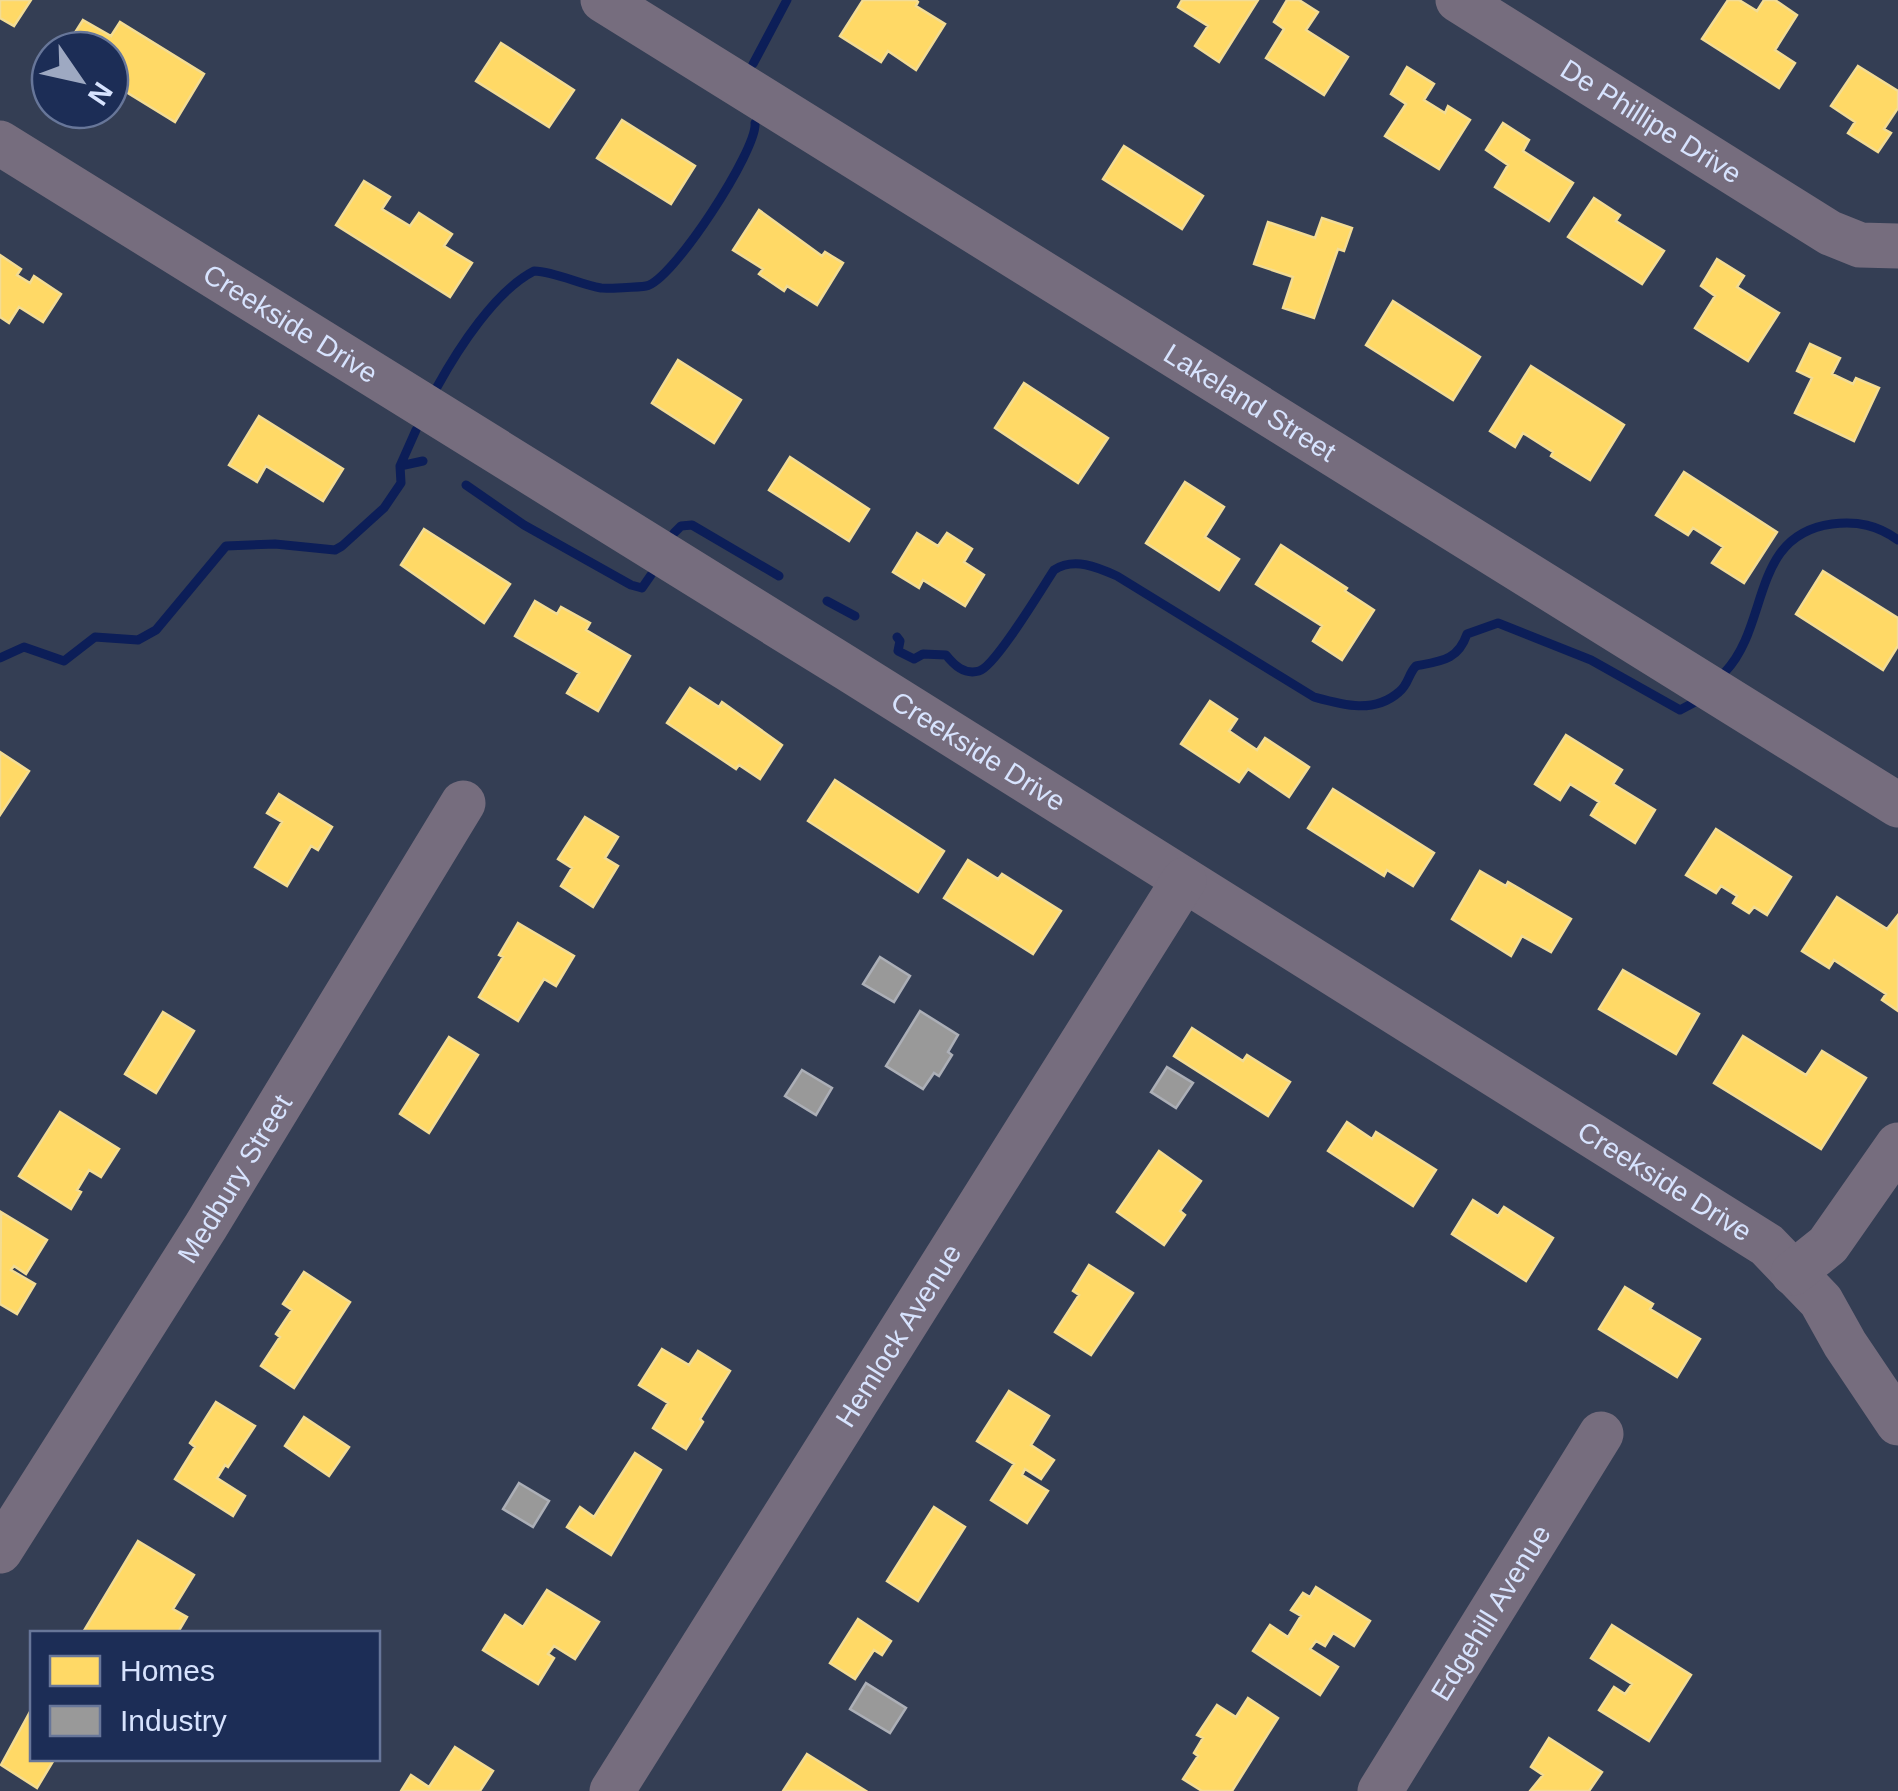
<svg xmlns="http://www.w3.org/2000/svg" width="1898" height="1791" font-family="Helvetica,sans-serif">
<rect width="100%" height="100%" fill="#343e54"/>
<path fill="#ffd966" stroke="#f3dc94" stroke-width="2.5" d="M0,0H31L14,26L0,18Z
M863,0H916L918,2L916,6L945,24L916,70L888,51L881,62L840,36Z
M1182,0H1258L1219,62L1195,46L1208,26L1178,7Z
M1287,0H1299L1318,12L1306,30L1348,57L1324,95L1266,58L1284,29L1274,22Z
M1728,0H1739L1757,11L1764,0H1775L1797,15L1775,50L1795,63L1779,88L1702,39Z
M83,20L111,36L120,22L204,74L175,122L110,82V50H64Z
M501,43L574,90L549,127L476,81Z
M1858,66L1898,91V108L1884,129L1891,133L1878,152L1848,133L1855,122L1831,106Z
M1407,67L1434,84L1424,100L1445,113L1448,106L1470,120L1439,169L1385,136L1406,104L1391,94Z
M622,120L695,166L671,204L597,158Z
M1503,123L1529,140L1523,151L1573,183L1549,221L1495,187L1508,165L1486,150Z
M1124,146L1203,196L1182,229L1103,179Z
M364,181L390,197L382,209L410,226L419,213L452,234L444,246L472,263L450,297L336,225Z
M1594,198L1620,215L1616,221L1664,251L1642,284L1568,237Z
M759,210L822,256L825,252L843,263L817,305L787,286L784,291L759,274L763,269L733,250Z
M1322,218L1352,228L1344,251L1338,249L1314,318L1283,308L1293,277L1254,264L1268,222L1315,238Z
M0,255L21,269L17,275L30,283L34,276L61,294L43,322L19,307L9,323L0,317Z
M1717,259L1744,276L1737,287L1779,313L1748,361L1695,328L1715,296L1701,286Z
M1393,301L1480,357L1453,400L1366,345Z
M1810,344L1840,358L1832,374L1853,384L1856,378L1879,388L1854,441L1795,413L1812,378L1797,371Z
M678,360L741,400L714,443L652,403Z
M1531,366L1624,425L1590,480L1551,456L1553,452L1523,433L1515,447L1490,431Z
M1024,383L1108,438L1078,483L995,428Z
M259,416L343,469L323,501L266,466L257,482L229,465Z
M790,457L869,509L849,541L769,490Z
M1684,472L1777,532L1744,583L1712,563L1723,547L1693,528L1688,535L1656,515Z
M1185,482L1224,507L1205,537L1239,559L1219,590L1146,543Z
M424,529L510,584L484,623L401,565Z
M917,533L938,546L947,533L972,549L964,562L984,575L965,606L923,580L919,588L893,572Z
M1281,545L1347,588L1345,591L1374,610L1342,660L1313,641L1322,626L1256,584Z
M1823,571L1898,618V646L1883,670L1796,614Z
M535,601L557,614L561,607L590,623L586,630L630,656L598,711L567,693L579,673L515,636Z
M690,688L719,707L722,702L782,745L760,779L739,765L736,769L667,723Z
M1210,701L1237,719L1229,731L1257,750L1265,738L1309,767L1289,797L1248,769L1239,782L1181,744Z
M1566,735L1622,770L1613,784L1655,810L1635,843L1591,815L1599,802L1570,784L1560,800L1535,784Z
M0,752L29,771L0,815Z
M835,780L944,851L918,892L808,821Z
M1333,789L1434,853L1413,886L1387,870L1384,876L1308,828Z
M279,794L332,827L318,850L311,846L287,886L255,867L282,822L267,813Z
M585,817L618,837L605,858L618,866L593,907L561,886L572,868L558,859Z
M1716,829L1791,877L1767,915L1754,907L1749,913L1733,903L1737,896L1721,886L1716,893L1686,875Z
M968,860L998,879L1002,874L1061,911L1033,954L944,898Z
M1480,871L1506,886L1508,882L1571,919L1551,952L1522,936L1511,956L1452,919Z
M1837,897L1887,929L1898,915V1011L1882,1000L1886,994L1834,960L1829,968L1802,951Z
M518,923L574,956L556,986L544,979L518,1021L479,997L503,957L499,955Z
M1623,970L1699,1014L1676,1054L1599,1009Z
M163,1012L194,1031L156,1093L125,1074Z
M1192,1028L1243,1061L1247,1055L1290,1082L1268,1116L1174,1056Z
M1743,1036L1806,1075L1822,1051L1866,1078L1821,1149L1714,1083Z
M449,1037L478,1055L429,1133L400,1114Z
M60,1112L119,1149L101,1177L89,1170L77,1190L81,1192L71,1209L19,1176Z
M1347,1122L1372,1139L1376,1132L1436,1170L1413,1206L1328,1151Z
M1159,1151L1201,1181L1180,1211L1185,1215L1164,1245L1117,1212Z
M1473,1200L1498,1216L1504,1207L1553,1238L1526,1281L1452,1234Z
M1,1212L47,1240L26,1274L14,1266L11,1270L35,1284L17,1314L0,1304Z
M1089,1265L1133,1293L1091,1355L1055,1332L1079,1295L1073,1291Z
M304,1272L350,1302L294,1388L261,1366L280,1337L276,1334L292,1310L283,1304Z
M1625,1287L1653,1304L1650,1309L1700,1339L1677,1377L1599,1329Z
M662,1349L689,1365L698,1351L730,1371L700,1419L703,1422L686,1449L653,1428L668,1403L639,1385Z
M1009,1391L1049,1416L1031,1445L1054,1460L1041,1479L1025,1469L1022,1475L1048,1491L1027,1523L991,1500L1014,1464L977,1441Z
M216,1402L255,1426L228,1467L225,1465L217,1478L245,1496L233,1516L175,1479L195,1447L190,1443Z
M304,1417L349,1447L329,1476L285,1446Z
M635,1453L661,1470L611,1555L567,1527L580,1507L594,1517Z
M934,1507L965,1527L918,1601L887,1581Z
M138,1541L194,1575L173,1609L187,1617L177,1634H82Z
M1316,1587L1370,1621L1354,1646L1333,1633L1325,1646L1316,1641L1310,1649L1338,1667L1320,1695L1253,1651L1270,1625L1288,1637L1301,1616L1291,1610L1303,1593L1310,1597Z
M547,1590L599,1622L575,1659L554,1646L548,1654L554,1658L538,1684L483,1650L505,1615L523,1627Z
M858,1619L891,1641L882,1655L874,1650L855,1679L830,1663Z
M1612,1625L1691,1675L1649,1741L1599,1710L1614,1687L1625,1694L1632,1684L1591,1658Z
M1248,1698L1278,1718L1232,1791H1202L1183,1779L1198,1756L1194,1753L1203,1738L1197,1735L1217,1705L1236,1717Z
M32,1708V1758H55L37,1788L1,1765Z
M1549,1738L1602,1772L1589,1791H1530L1543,1775L1531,1767Z
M455,1747L493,1771L480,1791H401L411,1775L429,1787Z
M807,1754L866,1791H783Z"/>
<path fill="#999" stroke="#acafb7" stroke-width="2.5" d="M880,957L910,976L894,1002L863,984Z
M920,1011L958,1035L948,1052L952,1055L939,1076L934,1073L923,1089L886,1066Z
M1167,1067L1193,1083L1176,1108L1151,1092Z
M802,1070L832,1088L816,1115L785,1096Z
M519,1483L549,1501L533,1527L503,1509Z
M866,1683L906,1708L890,1733L850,1709Z"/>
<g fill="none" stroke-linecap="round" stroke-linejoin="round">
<path stroke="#0c1e58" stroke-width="9" d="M753,64L787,0
M437,387C458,349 495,291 534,271C557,272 578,284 601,288C605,289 640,287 646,286C672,282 758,149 755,123
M400,466L423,461
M466,485L524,525L631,585L642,588L651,575
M674,533L681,526L692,525L779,576
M827,601L855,616
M897,637L900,641L898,651L914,659L923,654L946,655C954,665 964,675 979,671C995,667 1042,588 1054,570C1074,557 1097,567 1117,576L1314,697C1343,705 1374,714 1399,692C1409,684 1408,674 1416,666C1442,661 1458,660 1467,634L1498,623L1591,660L1680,710L1695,702
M0,658L24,647L64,661L95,637L138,640L156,630L226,546L275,544L335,550L342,546L384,508L401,483L400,466L416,430
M1725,672C1770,625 1750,535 1832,524C1858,521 1877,525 1898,540"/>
<g stroke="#766d7e" stroke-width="45">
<path id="s1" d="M603,0L1898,805"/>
<path id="s2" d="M1458,0L1830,233L1860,245L1898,246"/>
<path id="s3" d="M0,143L848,669L1767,1245L1821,1301L1845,1344L1898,1423"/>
<path d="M1793,1273L1828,1245L1898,1145"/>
<path id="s4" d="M0,1551L206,1226L463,803"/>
<path id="s5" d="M612,1791L1184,880"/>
<path id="s6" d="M1380,1791L1601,1434"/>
</g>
</g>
<g text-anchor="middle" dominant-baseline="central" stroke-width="10" stroke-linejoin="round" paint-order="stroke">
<g font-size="28" fill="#d7e3fe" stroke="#1c2d56">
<text stroke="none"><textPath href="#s2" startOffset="228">De Phillipe Drive</textPath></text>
<text stroke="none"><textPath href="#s3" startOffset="342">Creekside Drive</textPath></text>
<text stroke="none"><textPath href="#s1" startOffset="762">Lakeland Street</textPath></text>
<text stroke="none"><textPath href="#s3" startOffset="1152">Creekside Drive</textPath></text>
<text stroke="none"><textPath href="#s4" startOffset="440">Medbury Street</textPath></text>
<text stroke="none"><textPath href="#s3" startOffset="1962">Creekside Drive</textPath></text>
<text stroke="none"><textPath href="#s5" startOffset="538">Hemlock Avenue</textPath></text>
<text stroke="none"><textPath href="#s6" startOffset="210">Edgehill Avenue</textPath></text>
</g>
</g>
<rect x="30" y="1631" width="350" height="130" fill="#1c2d56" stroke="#677699" stroke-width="2.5"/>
<rect x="50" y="1656" width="50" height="30" fill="#ffd966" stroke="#677699" stroke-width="2.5"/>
<text x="120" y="1681" font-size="30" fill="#d7e3fe">Homes</text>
<rect x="50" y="1706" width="50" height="30" fill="#999999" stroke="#677699" stroke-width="2.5"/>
<text x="120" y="1731" font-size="30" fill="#d7e3fe">Industry</text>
<g transform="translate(80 80) rotate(124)"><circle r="48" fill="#1c2d56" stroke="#677699" stroke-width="2.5"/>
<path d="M0-8L18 38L0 25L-18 38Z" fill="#9ea9c2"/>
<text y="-15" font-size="28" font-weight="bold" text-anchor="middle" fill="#d7e3fe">N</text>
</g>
</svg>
